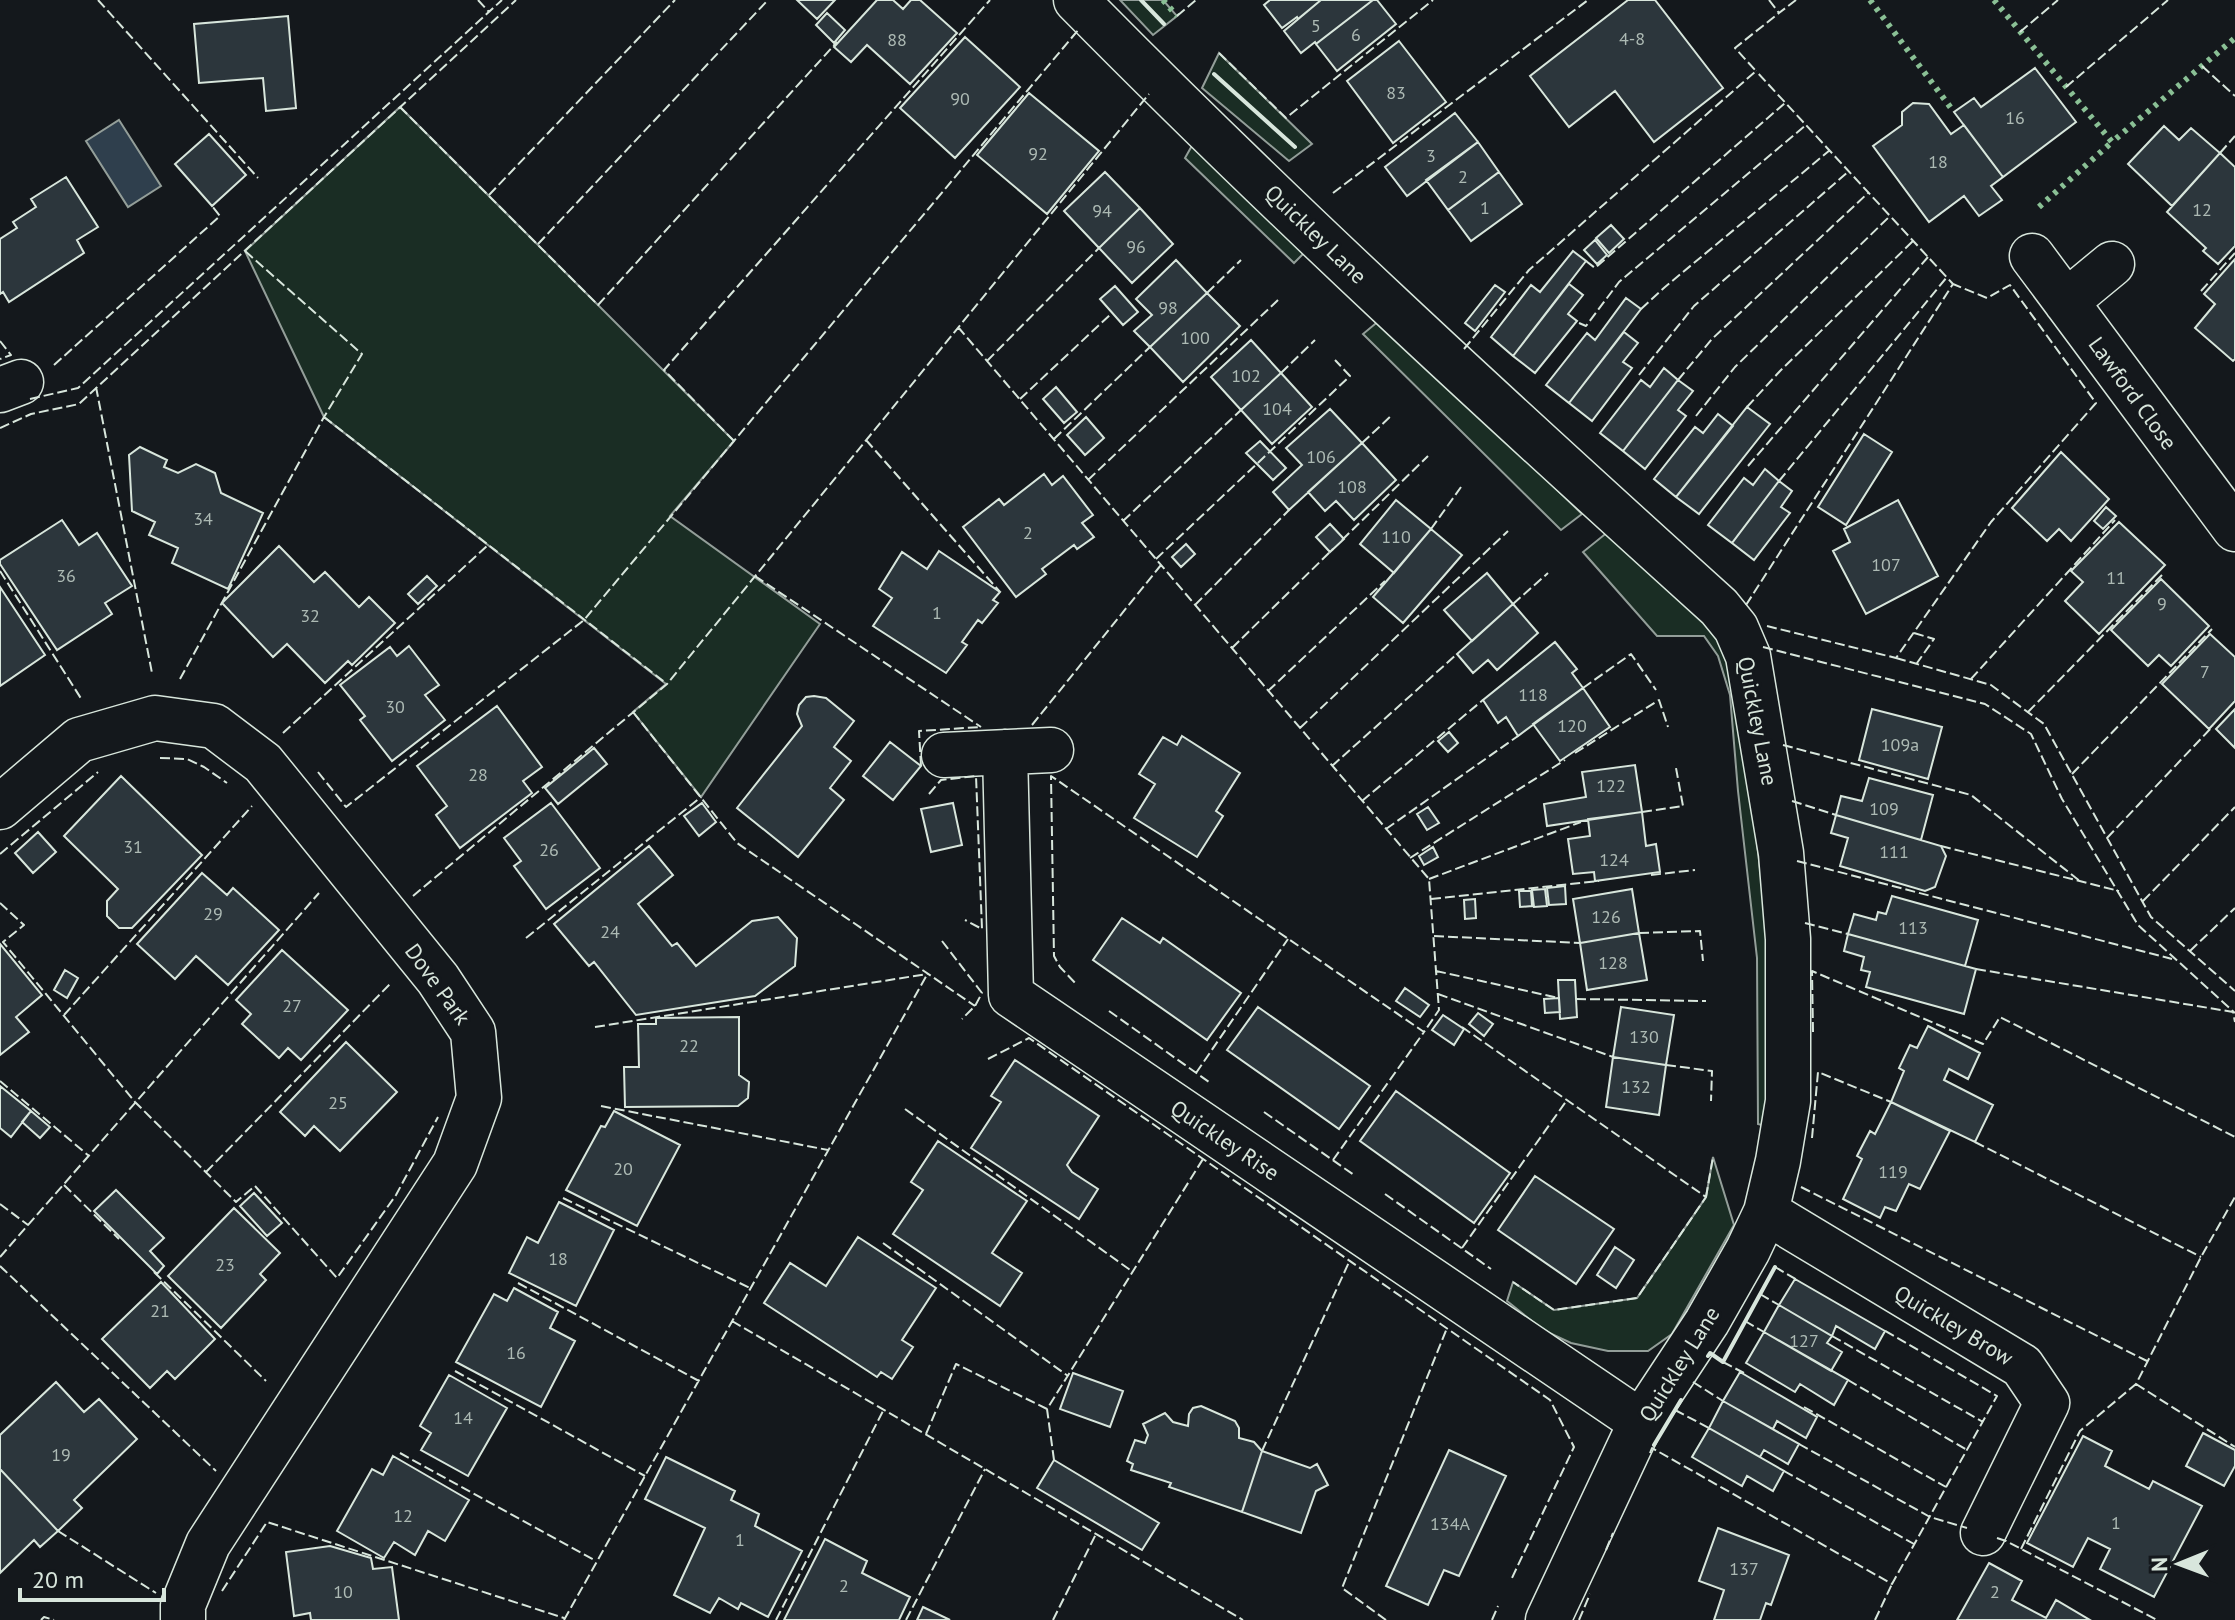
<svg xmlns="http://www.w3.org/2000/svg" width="2235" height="1620" font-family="'PT Sans',sans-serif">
<rect width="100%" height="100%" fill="#14181c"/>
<path fill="#1a2d24" stroke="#939e99" stroke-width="2" d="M1120,0H1163L1177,16L1153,35Z
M1219,53L1312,144L1289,161L1202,88Z
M400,107L734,441L670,516L820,624L701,797L633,712L666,684L324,417L245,251Z
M1198,135L1311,246L1294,263L1185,158Z
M1381,319L1582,514L1561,530L1363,334Z
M1609,531L1710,623L1730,653L1751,789L1770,958L1768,1127L1758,1124L1757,958L1738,791L1730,695L1718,656L1704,636H1657L1583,552Z
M1713,1157L1734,1225L1672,1334L1648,1351H1608L1571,1343L1543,1330L1507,1301L1513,1282L1554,1310L1637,1298L1706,1197Z"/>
<path fill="#2f3f4d" stroke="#939e99" stroke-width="2" d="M119,120L161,186L128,207L86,141Z"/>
<path fill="#2c363c" stroke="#d8e6dc" stroke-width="2" d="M797,0H835L817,19Z
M877,0H893L903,9L911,0H920L957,33L910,84L867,45L851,62L834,47Z
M1270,0H1321L1298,19L1297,17L1282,28L1264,5Z
M1321,0H1373L1316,44L1315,42L1301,53L1284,31Z
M1373,0H1377L1396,24L1337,71L1316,44Z
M1628,0H1655L1723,88L1654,142L1615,91L1569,127L1530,76Z
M827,13L845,30L834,43L816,25Z
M288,16L296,108L266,111L263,78L199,83L194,24Z
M965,37L1020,87L955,158L900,108Z
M1399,41L1446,102L1393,143L1347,81Z
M2035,68L2076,122L2003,177L1954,112L1974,98L1981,107Z
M1029,93L1099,151L1047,214L977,155Z
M1913,103L1929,104L1951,134L1964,125L2003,177L1991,186L2002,200L1979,216L1964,196L1929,222L1873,146L1902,125V112Z
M1455,113L1478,142L1407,196L1385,167Z
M2164,126L2179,140L2191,128L2220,153L2172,206L2128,164Z
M209,134L246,175L212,206L175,164Z
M1478,142L1499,172L1448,210L1426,180Z
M2220,153L2235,167V246L2218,264L2203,251L2206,248L2167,212Z
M1105,172L1140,208L1099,248L1064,211Z
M1499,172L1522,204L1471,241L1448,210Z
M66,177L98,227L77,240L84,253L9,302L3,292L0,294V239L17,228L13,222L36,207L31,199Z
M1140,208L1173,244L1132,283L1099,248Z
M1611,225L1624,239L1609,253L1596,238Z
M1595,240L1607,255L1597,264L1584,250Z
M1573,251L1586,261L1513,356L1491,337L1531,285L1540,292Z
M2235,259V359L2233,361L2195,328L2215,304L2204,294Z
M1176,260L1207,293L1150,347L1134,331L1152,315L1136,299Z
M1569,284L1583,295L1568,314L1577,321L1535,373L1513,356Z
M1495,285L1505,292L1475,331L1465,323Z
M1115,286L1138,312L1123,325L1100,299Z
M1207,293L1240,326L1183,382L1150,347Z
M1626,298L1641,309L1569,403L1546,385L1587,333L1595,340Z
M1624,332L1638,343L1623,362L1632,368L1592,421L1569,403Z
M1251,340L1281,373L1241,410L1211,377Z
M1664,368L1678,380L1623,451L1600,433L1641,380L1650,387Z
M1281,373L1312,407L1272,444L1241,410Z
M1678,380L1693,391L1678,410L1686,416L1645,469L1623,451Z
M1056,387L1077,412L1064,423L1043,399Z
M1747,407L1770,424L1699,514L1676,497Z
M1330,409L1362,443L1289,510L1273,492L1302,465L1286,448Z
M1718,414L1733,426L1676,497L1654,479L1695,427L1703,433Z
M1086,417L1104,438L1085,455L1067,435Z
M1864,434L1892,452L1846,525L1818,507Z
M1260,441L1286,468L1273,480L1246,453Z
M1362,443L1396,480L1354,520L1336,501L1325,511L1308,492Z
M140,447L167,460L164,467L178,473L196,464L215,473L221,493L263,513L228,589L172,563L178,548L149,535L155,522L132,511L129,455Z
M2061,452L2109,499L2071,541L2059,529L2047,541L2012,508Z
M1765,469L1779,481L1732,543L1708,525L1744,478L1753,485Z
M1044,474L1052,485L1063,476L1093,515L1082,523L1094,537L1077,549L1074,545L1042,569L1046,574L1016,597L963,527L999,499L1004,505Z
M1779,481L1792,491L1781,507L1790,513L1754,560L1732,543Z
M1396,500L1431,529L1394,573L1360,544Z
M1898,500L1938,576L1866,614L1833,551L1850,542L1844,529Z
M2106,507L2116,516L2103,529L2094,521Z
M62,520L79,545L97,533L132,586L105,603L112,614L57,650L0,564V560Z
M2119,522L2165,565L2099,634L2065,601L2083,582L2071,571Z
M1330,524L1344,539L1330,552L1316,537Z
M1431,529L1462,555L1403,623L1373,597Z
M1186,544L1195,554L1181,567L1172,557Z
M279,546L314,582L325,572L359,607L369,597L395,623L352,665L348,661L325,683L287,644L273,657L222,603Z
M939,551L1000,592L993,600L998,603L982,623L978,620L962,642L967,645L946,673L873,626L892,598L879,589L902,552L927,569Z
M1487,573L1513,604L1472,641L1444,610Z
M427,576L437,586L418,604L408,594Z
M2161,579L2209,626L2171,666L2159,655L2148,666L2111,630Z
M0,587L45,655L0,686Z
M1513,604L1538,633L1497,670L1488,660L1473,673L1457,654Z
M2210,634L2235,657V701L2209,729L2162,684Z
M1555,642L1577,669L1572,673L1583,688L1518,736L1506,717L1498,723L1483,700Z
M409,646L439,685L425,695L445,720L392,761L360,720L365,716L340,685L390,647L397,656Z
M1583,688L1610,727L1560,761L1533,724Z
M814,696L826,698L854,721L834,747L851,761L830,788L844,800L798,857L737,808L802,726L797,714L799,705L806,697Z
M497,706L542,767L523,781L532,793L460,848L436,815L447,806L417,766Z
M1872,709L1942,727L1928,779L1859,760Z
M2235,709V748L2216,729Z
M1449,732L1458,743L1448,752L1438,741Z
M1182,736L1240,773L1216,811L1223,816L1197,857L1134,818L1155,784L1139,774L1163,737L1177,745Z
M890,742L921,766L893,800L863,776Z
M594,748L607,764L558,804L545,788Z
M1635,765L1642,812L1547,826L1544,804L1586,797L1582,772Z
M121,776L202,855L132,928H119L107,916V901L118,889L64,836Z
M1869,778L1933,795L1921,840L1836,815L1841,796L1862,801Z
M551,803L600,868L546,909L514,866L521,861L504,838Z
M702,803L716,822L699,836L684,816Z
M953,803L962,845L931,852L921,809Z
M1428,807L1439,823L1427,830L1417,814Z
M1642,812L1646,846L1656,844L1660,872L1595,881L1594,872L1573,874L1568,839L1590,836L1588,819Z
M1836,815L1941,846L1946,856L1935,887L1925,891L1840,866L1848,838L1831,833Z
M38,832L56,852L33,873L15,853Z
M649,846L673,875L638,904L672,946L677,943L696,966L752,921L778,917L797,938L795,966L755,996L636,1015L594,962L589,966L554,924Z
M1433,847L1438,857L1424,865L1419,856Z
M202,873L227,895L233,888L279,930L228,985L196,956L175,979L137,944Z
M1565,886L1566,904L1549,905L1547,888Z
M1545,889L1547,906L1534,907L1532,890Z
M1632,889L1639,933L1580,943L1573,899Z
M1519,891H1531L1532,906L1520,907Z
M1892,896L1978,920L1965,966L1848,934L1854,914L1876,920L1878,912L1886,914Z
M1475,899L1476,918L1465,919L1464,900Z
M1122,918L1160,943L1163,938L1241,993L1207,1040L1093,960Z
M1639,933L1647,980L1587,990L1580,943Z
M1848,934L1976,969L1964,1014L1866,987L1870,972L1861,970L1864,957L1844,951Z
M0,944L42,995L16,1017L29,1032L0,1055Z
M282,950L348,1010L301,1060L288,1048L279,1058L242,1024L251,1014L236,1000Z
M65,970L78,978L67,998L54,990Z
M1558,980H1575L1577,1017L1560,1019Z
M1405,988L1429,1005L1420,1017L1396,1001Z
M1559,998L1560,1012L1545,1013L1544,999Z
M1258,1007L1370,1086L1339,1129L1227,1050Z
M1621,1007L1674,1015L1666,1065L1613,1057Z
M1478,1013L1493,1024L1484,1036L1469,1024Z
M1443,1015L1464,1029L1454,1045L1432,1030Z
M739,1017V1075L749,1082L748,1098L738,1106L625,1107L624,1067H639L638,1024H656V1018Z
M1928,1026L1980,1053L1968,1079L1949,1069L1944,1080L1993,1105L1975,1142L1891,1102L1904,1071L1899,1068L1910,1045L1917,1048Z
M346,1042L397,1092L340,1151L314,1126L305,1136L280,1112Z
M1613,1057L1666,1065L1659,1115L1606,1107Z
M1015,1060L1099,1116L1067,1165L1072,1172L1098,1189L1079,1219L971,1148L1001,1102L991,1096Z
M0,1086L31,1111L11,1137L0,1128Z
M1396,1091L1510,1173L1474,1223L1360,1141Z
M1891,1102L1950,1131L1920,1189L1909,1184L1896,1211L1885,1207L1880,1218L1843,1199L1862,1159L1857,1156L1870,1131L1875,1134Z
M31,1111L50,1127L40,1138L22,1122Z
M614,1111L680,1145L637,1226L566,1190L601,1126L605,1127Z
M938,1141L1027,1201L992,1253L1022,1273L1000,1306L893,1234L923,1190L911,1182Z
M1535,1176L1614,1229L1576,1284L1498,1230Z
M116,1190L164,1238L150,1251L164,1266L157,1274L94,1211Z
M254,1193L282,1223L267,1236L240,1206Z
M559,1202L614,1230L576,1306L509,1273L527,1237L538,1243Z
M234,1208L280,1253L260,1274L266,1280L221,1328L168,1276Z
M858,1237L936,1288L902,1340L913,1347L892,1379L881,1372L877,1377L764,1303L790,1263L826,1286Z
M1615,1247L1634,1260L1616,1288L1597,1275Z
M1795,1279L1885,1331L1875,1349L1836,1326L1832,1336L1779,1305Z
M161,1282L215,1339L175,1379L167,1371L150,1388L102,1339Z
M514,1288L558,1312L550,1328L575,1341L541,1407L456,1362L494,1294L507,1301Z
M1779,1305L1832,1336L1827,1343L1842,1352L1831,1371L1764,1332Z
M1764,1332L1848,1380L1834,1405L1800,1384L1795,1392L1746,1363Z
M1740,1372L1817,1417L1806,1438L1777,1421L1773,1429L1723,1401Z
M1073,1373L1123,1391L1110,1427L1060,1409Z
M449,1375L507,1408L468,1476L421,1450L431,1433L420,1426Z
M56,1382L84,1412L99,1399L137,1439L74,1500L82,1508L58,1531L0,1469V1435Z
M1723,1401L1799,1444L1788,1464L1764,1450L1760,1457L1709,1428Z
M1201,1406L1235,1421L1239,1428V1438L1254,1442L1262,1451L1242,1512L1169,1487L1171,1483L1131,1470L1133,1464L1127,1461L1135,1440L1145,1443L1148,1435L1143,1424L1165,1413L1173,1422L1188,1426L1189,1414L1193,1408Z
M1709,1428L1784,1471L1773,1491L1747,1476L1742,1486L1692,1457Z
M2203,1433L2235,1450V1466L2224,1486L2186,1466Z
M2083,1436L2112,1451L2105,1466L2149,1489L2153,1481L2202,1506L2154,1597L2100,1569L2110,1549L2088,1538L2073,1567L2027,1543Z
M1449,1450L1506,1476L1459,1576L1444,1570L1428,1605L1386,1586Z
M1262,1451L1310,1468L1317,1464L1328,1485L1316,1491L1301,1533L1242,1512Z
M393,1456L469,1500L445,1541L428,1531L415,1555L394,1542L384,1558L337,1531L372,1469L383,1475Z
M666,1457L735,1491L731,1500L759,1514L755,1526L802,1551L768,1617L741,1603L738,1609L719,1598L710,1613L674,1595L705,1528L645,1499Z
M1054,1460L1159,1523L1142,1550L1037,1488Z
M0,1469L58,1531L40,1547L34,1540L0,1573Z
M1718,1528L1789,1555L1771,1605L1766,1603L1760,1620H1714L1724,1590L1699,1581Z
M825,1539L867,1561L862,1573L910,1597L899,1620H784Z
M330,1546L371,1558L373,1569L392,1567L399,1620H311L310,1613L294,1616L286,1552Z
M1989,1563L2022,1581L2012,1600L2046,1618L2056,1600L2090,1620H1957Z
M923,1607L950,1620H917Z"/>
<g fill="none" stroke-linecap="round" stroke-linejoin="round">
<defs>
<path id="minor" d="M1076,0C1283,210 1500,409 1719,607L1736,628L1748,656L1781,853L1788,939V1101L1778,1161L1766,1212L1748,1250L1707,1322L1641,1422L1548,1620
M2032,256L2235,529
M2066,302L2112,264
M0,390L21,382
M1005,752L1011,995L1641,1422
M944,755L1051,750
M0,807L79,740L155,718L214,726L263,763L438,979L473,1032L479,1098L455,1164L208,1544L183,1605V1620
M1766,1212L2022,1366L2047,1403L1983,1533"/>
</defs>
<use href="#minor" stroke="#d8e6dc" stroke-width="47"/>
<use href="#minor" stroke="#14181c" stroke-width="44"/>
<path stroke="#8ac095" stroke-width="6" stroke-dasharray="4 6" stroke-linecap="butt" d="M1163,0L1177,16
M1870,0L1954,112
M1994,0L2112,142L2235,38
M2039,207L2112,142"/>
<path stroke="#d8e6dc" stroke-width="2" stroke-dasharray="10 4" stroke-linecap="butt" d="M98,0L258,178
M478,0L489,12
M1769,0L1779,13L1796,0
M1177,16L1196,0
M2020,32L2058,0
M1219,53L1286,118L1433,0
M2202,66L2235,96
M2066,87L2168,0
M400,107L598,305L837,42
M2220,153L2235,136
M1333,193L1588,0
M489,195L675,0
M538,244L768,0
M1586,261L1595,268L1785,103
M2201,291L2235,253
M1207,293L1241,260
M1641,309L1665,287L1830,150
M1579,323L1586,326L1619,282L1806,125
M958,327L1429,879L1439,1010L1424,1032L1051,776L1054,956L1060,967L1077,985
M0,341L11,355L0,359
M1464,349L1529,270L1756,71L1735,48L1779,13
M987,361L1099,248
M54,365L220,216L212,206
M1281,373L1315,340
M1639,375L1694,306L1849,171
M1678,380L1712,339L1868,193
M96,387L152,673
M30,399L78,388L502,0
M1020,399L1112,313
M1747,407L1780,371L1913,241
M1696,416L1735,367L1890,216
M324,417L667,684
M0,428L31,414L79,404L516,0
M1054,439L1150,347
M866,440L1000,592
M734,441L664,370L990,0
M1362,443L1391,416
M1748,466L1928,257
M1088,480L1278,300
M1779,481L1947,277
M1123,521L1241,410
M1431,529L1461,487
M1342,540L1428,456
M1156,559L1350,376L1335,360
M0,571L82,700
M755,576L981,727
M1513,604L1548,573
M1195,605L1289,510
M1746,605L1953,284L1756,71
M1767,626L1896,658L1991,522L2096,403L2010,285L1987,298L1953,284
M1914,633L1934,639L1917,663
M1763,647L1985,704L2031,734L2062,799L2138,925L2235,1013
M1232,648L1333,549
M1896,658L1991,685L2044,724L2151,917L2235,991
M180,679L324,417L362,354L245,251
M1971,679L2115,520
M1583,688L1631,654L1656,690
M1268,691L1385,581
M633,712L737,843L975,1006
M2028,712L2162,575
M1032,725L1161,565
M1300,728L1508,531
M283,733L488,545
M1783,745L1971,795L2081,882
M1575,753L1659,700L1668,727
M160,758L187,759L204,767L227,783
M921,766L919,731L981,727
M1332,766L1457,654
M318,772L346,807L584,620L1079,29
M2072,774L2212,629
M929,794L941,780L976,776L982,929L965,920
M1362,801L1483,700
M1792,801L1836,815
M1642,812L1683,806L1676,768
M1386,829L1518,736
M2107,838L2213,726
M1941,846L2119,891
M0,854L98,772
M1410,858L1565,760
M1797,861L2172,959
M1651,875L1695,870
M1429,879L1581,822
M413,896L667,684L1149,94
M1431,899L1599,881
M2143,901L2235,807
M0,903L24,925L3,942L135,1102L236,1202L255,1186L337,1278L396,1195L438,1117
M1805,923L1848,934
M1639,933L1700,931L1703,961
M1434,936L1580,943
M526,938L701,797
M942,941L982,993L975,1006L962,1019
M2190,951L2235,908
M1976,969L2233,1012L2235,1022
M1436,971L1559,998
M1438,994L1613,1057
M1576,999L1706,1001
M1109,1011L1209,1082
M64,1015L252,806
M595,1027L927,974
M1462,1027L1706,1197L1637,1298L1554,1310L1513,1282
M1813,1032L1812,971L1983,1044L2000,1017L2235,1137
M988,1059L1029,1038L1550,1400L1574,1447L1511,1580
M1666,1065L1712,1071L1711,1101
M1196,1073L1288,939
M0,1081L89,1156
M601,1106L828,1150
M905,1109L1133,1272
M1264,1112L1354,1175
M1812,1138L1818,1072L1891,1102
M1975,1142L2201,1257
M1333,1160L1424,1032
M206,1172L391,983
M64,1185L119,1239
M1801,1187L2147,1361
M1385,1194L1491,1269
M1706,1197L1713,1157
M563,1198L750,1288
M0,1204L28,1225
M883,1243L1068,1376
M1462,1248L1567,1100
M0,1257L319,893
M0,1266L216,1471
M1775,1267L1799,1281
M154,1272L266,1381
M518,1283L699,1381
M1760,1294L1779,1305
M732,1321L1243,1620
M1745,1321L1764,1332
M1832,1336L1983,1422
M1723,1362L1744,1373
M455,1371L645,1476
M1848,1380L1967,1450
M1693,1382L1723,1401
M2136,1384L2235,1447
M1804,1407L1946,1487
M1675,1410L1709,1428
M926,1434L956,1364L1047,1409
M1799,1444L1930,1517L1967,1528
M1262,1451L1350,1260
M400,1453L596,1561
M1650,1453L1652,1448L1892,1584L1997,1396L1882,1329
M1054,1460L1047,1409L1203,1159
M1784,1471L1914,1544
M58,1531L156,1593
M1997,1538L2006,1541L2157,1620
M2021,1549L2080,1431L2136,1384L2201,1257L2235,1197
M1606,1550L1613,1533
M222,1591L267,1522L564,1618
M41,1620L44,1617L54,1620
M564,1620L928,973
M776,1620L884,1409
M906,1620L985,1469
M1053,1620L1096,1534
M1386,1620L1342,1588L1447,1328
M1492,1620L1498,1606
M1579,1620L1590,1594
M1875,1620L1892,1584"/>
<path stroke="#d8e6dc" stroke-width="4" d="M1141,0L1164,24
M1214,74L1295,147
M1708,1356L1710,1353L1723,1362L1775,1267
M1654,1445L1681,1400"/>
</g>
<g text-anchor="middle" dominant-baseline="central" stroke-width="6" stroke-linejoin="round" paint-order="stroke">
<g font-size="18" fill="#adbab4">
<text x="1316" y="25">5</text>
<text x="1356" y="34">6</text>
<text x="1632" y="38">4-8</text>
<text x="897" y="39">88</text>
<text x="1396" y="92">83</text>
<text x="960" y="98">90</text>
<text x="2015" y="117">16</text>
<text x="1038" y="153">92</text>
<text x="1431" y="155">3</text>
<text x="1938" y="161">18</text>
<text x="1463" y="176">2</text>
<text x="1485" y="207">1</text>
<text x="2202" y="209">12</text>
<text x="1102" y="210">94</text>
<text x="1136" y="246">96</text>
<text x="1168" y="307">98</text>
<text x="1195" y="337">100</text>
<text x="1246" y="375">102</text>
<text x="1277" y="408">104</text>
<text x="1321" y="456">106</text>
<text x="1352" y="486">108</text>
<text x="203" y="518">34</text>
<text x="1028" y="532">2</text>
<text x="1396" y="536">110</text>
<text x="1886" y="564">107</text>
<text x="66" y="575">36</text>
<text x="2116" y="577">11</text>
<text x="2162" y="603">9</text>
<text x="937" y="612">1</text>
<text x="310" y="615">32</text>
<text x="2205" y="671">7</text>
<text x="1533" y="694">118</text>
<text x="395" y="706">30</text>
<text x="1572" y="725">120</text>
<text x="1900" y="744">109a</text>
<text x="478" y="774">28</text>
<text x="1611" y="785">122</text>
<text x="1884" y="808">109</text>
<text x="133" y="846">31</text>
<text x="549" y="849">26</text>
<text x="1894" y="851">111</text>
<text x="1614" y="859">124</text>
<text x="213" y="913">29</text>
<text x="1606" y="916">126</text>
<text x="1913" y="927">113</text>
<text x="610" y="931">24</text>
<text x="1613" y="962">128</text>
<text x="292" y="1005">27</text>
<text x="1644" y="1036">130</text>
<text x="689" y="1045">22</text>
<text x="1636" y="1086">132</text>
<text x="338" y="1102">25</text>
<text x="623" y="1168">20</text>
<text x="1893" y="1171">119</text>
<text x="558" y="1258">18</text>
<text x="225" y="1264">23</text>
<text x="160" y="1310">21</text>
<text x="1804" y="1340">127</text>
<text x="516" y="1352">16</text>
<text x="463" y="1417">14</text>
<text x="61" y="1454">19</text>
<text x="403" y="1515">12</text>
<text x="2116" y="1522">1</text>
<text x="1450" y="1523">134A</text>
<text x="740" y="1539">1</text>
<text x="1744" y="1568">137</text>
<text x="844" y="1585">2</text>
<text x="343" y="1591">10</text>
<text x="1995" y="1591">2</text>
</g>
<g font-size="22" fill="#d8e6dc" stroke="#14181c">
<text transform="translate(1316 234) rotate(44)">Quickley Lane</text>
<text transform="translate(2133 393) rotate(54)">Lawford Close</text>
<text transform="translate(1758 721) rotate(79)">Quickley Lane</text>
<text transform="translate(438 984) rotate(54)">Dove Park</text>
<text transform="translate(1225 1140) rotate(34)">Quickley Rise</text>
<text transform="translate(1954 1325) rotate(31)">Quickley Brow</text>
<text transform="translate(1679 1364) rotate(-58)">Quickley Lane</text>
</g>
</g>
<g transform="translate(2179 1564) rotate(269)" stroke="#14181c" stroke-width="6" paint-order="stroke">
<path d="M0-6L14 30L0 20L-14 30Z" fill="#d8e6dc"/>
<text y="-12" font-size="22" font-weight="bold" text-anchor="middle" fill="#d8e6dc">N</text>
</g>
<path d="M20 1588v12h144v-12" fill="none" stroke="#d8e6dc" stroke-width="4"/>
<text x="32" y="1588" font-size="24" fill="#d8e6dc" stroke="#14181c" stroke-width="6" paint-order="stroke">20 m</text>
</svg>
